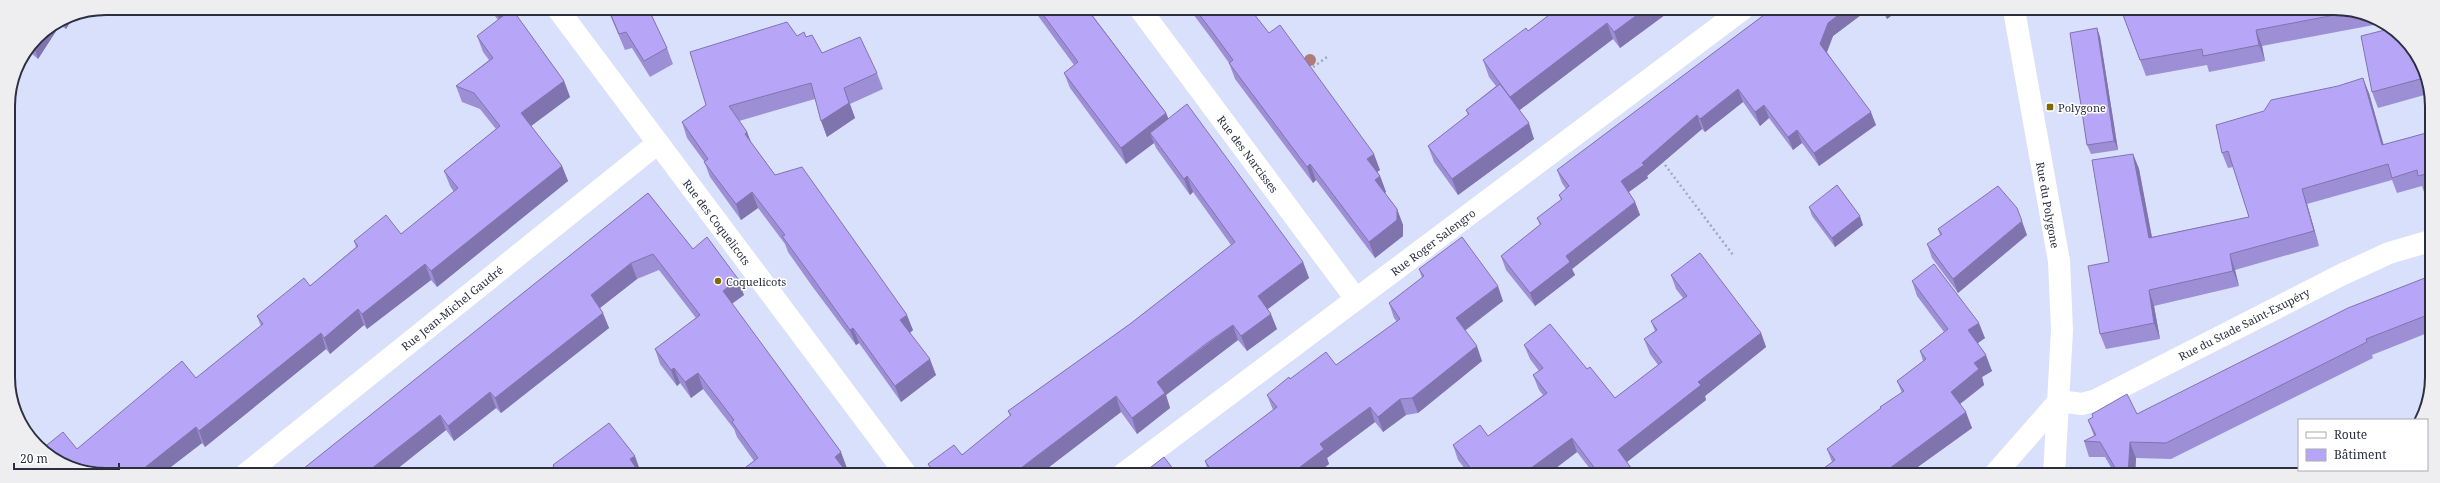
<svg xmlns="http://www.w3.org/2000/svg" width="2440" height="483" font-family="'Noto Serif',serif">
<rect width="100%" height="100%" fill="#d9e0fb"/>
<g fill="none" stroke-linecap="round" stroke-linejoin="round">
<path stroke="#a1a7bf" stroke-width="2.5" stroke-dasharray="2 3" stroke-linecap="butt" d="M1309,70L1327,57
M1662,161L1733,255"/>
<path stroke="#fff" stroke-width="22" d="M557,8L906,474
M1140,9L1356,299
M2014,10L2059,261L2062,330L2054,475
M2059,401L2082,404L2096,400L2341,275L2389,253L2430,241
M247,473L658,143
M1123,474L1743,9
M1994,475L2059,401"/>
</g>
<circle fill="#b17a7a" cx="1310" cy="60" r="6"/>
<path fill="#9d8fd5" d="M489,8H523L515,14L564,81L570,97L531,126L562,166L568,181L437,287L431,280L367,329L364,325L330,354L326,349L205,447L202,443L163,473H87L77,449L196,378L261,326L257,316L310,286L356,247L354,241L401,234L454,192L450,186L444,171L496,129L480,109L462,102L456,86L489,60L483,52L477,36L498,20Z
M607,8H648L667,48L673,64L650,77L632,48L625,50Z
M1033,9H1088L1090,12L1166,113L1168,118L1303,262L1309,278L1267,309L1277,329L1247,351L1238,340L1213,359L1166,395L1170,408L1137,434L1121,412L1040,474H932L928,464L962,455L1010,416L1008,411L1130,324L1231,245L1193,192L1190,195L1156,148L1154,143L1126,164L1070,88L1064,73L1074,65Z
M1186,9H1229L1269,33L1380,170L1377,172L1380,176L1386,192L1385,193L1397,209L1403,225V236L1375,258L1316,180L1313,183L1235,79L1229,63L1214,42L1193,14L1188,15Z
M1557,9H1673L1620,48L1613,39L1519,110L1534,139L1458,195L1434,162L1428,146L1468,115L1466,110L1496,86L1489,77L1483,60L1528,31Z
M1772,9H1869L1833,36L1827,52L1876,125L1819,166L1802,143L1793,150L1769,118L1760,126L1743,102L1705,132L1702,129L1647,176L1648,178L1629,192L1635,202L1640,215L1572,269L1575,275L1535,306L1506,270L1501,256L1540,225L1537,218L1561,200L1559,195L1566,189L1562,183L1557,170Z
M1881,9H1900L1887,19Z
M2353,10L2379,24L2262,46L2265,61L2209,72L2207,65L2146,76L2129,31Z
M75,14L66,29L60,25L38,59L32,54L12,86L18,63L37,36L68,15Z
M2097,28L2100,37L2118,150L2091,154L2087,145Z
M2389,29L2430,86L2428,94L2378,108L2372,92Z
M797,36L822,53L877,73L883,89L850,104L855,118L827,137L815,99L739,121L747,132L750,141L775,175L913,330L910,333L936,375L901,402L859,343L856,345L812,286L788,252L785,244L758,208L741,220L710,177L704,161L687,138L682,122L706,105Z
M2369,93L2383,145L2430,132V190L2424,192L2422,186L2397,193L2392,180L2307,204L2319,246L2235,270L2239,286L2154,306L2160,339L2106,349L2100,334L2109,262L2133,154L2139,169L2152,237L2249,217L2233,167L2228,168L2222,153Z
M648,193L693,249L744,295L732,304L847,468L845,469L848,474H748L746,467L754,461L737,437L734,429L703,389L691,398L680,383L677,386L660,364L655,349L696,318L659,270L637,279L600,308L609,328L501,413L496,408L454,441L446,430L392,473H298Z
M1809,207L1863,225L1835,247L1812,216Z
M1938,229L2027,235L1958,293L1932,258L1927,244L1940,235Z
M1419,269L1503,301L1465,331L1482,361L1418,413L1406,415L1383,432L1375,422L1327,458L1329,464L1316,474H1209L1205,461L1273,410L1267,395L1290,379L1336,365L1397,322L1394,318L1389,303L1422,278Z
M1671,275L1761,333L1766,347L1705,396L1706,400L1627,462L1635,474H1594L1577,452L1548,474H1469L1458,460L1453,445L1488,436L1543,395L1539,390L1533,375L1539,371L1530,359L1524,345L1587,369L1615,398L1658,365L1650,354L1644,339L1655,331L1651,321L1683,298L1676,289Z
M2430,276V332L2372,355L2373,358L2171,459L2136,458L2135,475L2113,471L2105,457H2089L2084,441L2094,436L2088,420L2137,414Z
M1912,281L1985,338L1977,343L1992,371L1982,377L1984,385L1960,404L1972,428L1908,474H1816L1832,462L1827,449L1880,409V407L1902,393L1897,381L1923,361L1920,351L1944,332L1917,296Z"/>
<path fill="#8074ae" d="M507,8H523L501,24L498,15Z
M1645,9H1673L1620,48L1614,32Z
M1846,9H1869L1833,36L1825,57L1820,44L1828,23Z
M1884,9H1900L1887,19Z
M75,14L66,29L63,19L68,15Z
M59,22L60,25L38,59L33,43L37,36Z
M1607,23L1613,39L1516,113L1510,97Z
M2097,28L2100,37L2118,150L2114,141Z
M2256,30L2262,46L2265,61L2259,45Z
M29,47L32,54L12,86L18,63Z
M2363,78L2369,93L2388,160L2382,145Z
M564,81L570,97L527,129L521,113Z
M844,88L855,118L827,137L821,121Z
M1738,89L1743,102L1705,132L1700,119Z
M1764,105L1769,118L1760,126L1755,112Z
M1871,112L1876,125L1819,166L1814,153Z
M1166,113L1172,128L1150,133L1154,143L1126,164L1121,148Z
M1697,115L1702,129L1647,176L1648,178L1626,194L1621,181Z
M1529,123L1534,139L1458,195L1452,179Z
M1797,130L1802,143L1793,150L1788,137Z
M747,132L753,147L745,134Z
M1374,154L1380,170L1373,175L1367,159Z
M2133,154L2139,169L2155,254L2149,238Z
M1310,164L1316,180L1313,183L1307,167Z
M562,166L568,181L437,287L431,271Z
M1187,176L1193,192L1190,195L1184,179Z
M1380,176L1386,192L1381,196L1375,180Z
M2302,189L2307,204L2319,246L2314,231Z
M752,192L758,208L741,220L736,204Z
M1635,202L1640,215L1572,269L1575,275L1535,306L1530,293L1566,256Z
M1397,209L1403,225V236L1375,258L1369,242Z
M1860,216L1863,225L1835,247L1832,238Z
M2022,221L2027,235L1958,293L1953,279Z
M2230,254L2235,270L2239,286L2233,271Z
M1303,262L1309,278L1264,312L1258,296Z
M631,263L637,279L596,311L591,295Z
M425,264L431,280L367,329L362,314Z
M738,279L744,295L728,306L723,291Z
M1498,286L1503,301L1461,333L1456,318Z
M2149,290L2154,306L2160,339L2154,323Z
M358,309L364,325L330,354L324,338Z
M603,313L609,328L501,413L495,398Z
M1271,314L1277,329L1247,351L1241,336Z
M907,315L913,330L906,336L900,320Z
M1979,323L1985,338L1974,346L1968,330Z
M1233,325L1238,340L1166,395L1170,408L1137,434L1132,418L1157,382Z
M853,328L859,343L856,345L850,330Z
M321,333L326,349L205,447L199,431Z
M1761,333L1766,347L1705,396L1706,400L1623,465L1618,450L1698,382Z
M1477,346L1482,361L1418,413L1412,398Z
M1986,355L1992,371L1982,377L1984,385L1956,407L1951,392L1974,363Z
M930,359L936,375L901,402L895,386Z
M674,368L680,383L677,386L671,370Z
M698,373L703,389L691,398L685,382Z
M490,392L496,408L454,441L448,426Z
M1116,396L1121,412L1040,474H1024L1021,468Z
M1400,399L1406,415L1383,432L1378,417Z
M1370,407L1375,422L1327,458L1329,464L1316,474H1291L1320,444Z
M1966,412L1972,428L1908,474H1882Z
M440,415L446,430L392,473H366Z
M196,427L202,443L163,473H138Z
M1572,438L1577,452L1548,474H1523Z
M2130,442L2136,458L2135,475H2128Z
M841,452L847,468L841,472L835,457Z
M635,456L640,470L635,473L630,459Z"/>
<path fill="#b7a6f8" stroke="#8074ae" d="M493,8H507L498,15Z
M608,8H648L667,48L644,61L626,32L619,34Z
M512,9L564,81L521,113L562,166L431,271L425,264L362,314L358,309L324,338L321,333L199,431L196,427L138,473H87L42,449L63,432L77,449L182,361L196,378L263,324L257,316L304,278L310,286L358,246L354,241L386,215L401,234L458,188L444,171L500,126L474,93L456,86L493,58L477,36Z
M1039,9H1087L1166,113L1121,148L1064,73L1078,62Z
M1195,9H1228V10L1230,9H1250L1269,33L1280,25L1374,154L1367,159L1380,176L1375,180L1397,209V220L1369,242L1310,164L1307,167L1229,63L1233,60L1208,26Z
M1557,9H1645L1614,32L1607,23L1510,97L1483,60L1526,28L1528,31Z
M1772,9H1846L1828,23L1820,44L1871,112L1814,153L1797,130L1788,137L1764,105L1755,112L1738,89L1700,119L1697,115L1642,163L1644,165L1621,181L1635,202L1566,256L1570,262L1530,293L1501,256L1541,224L1537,218L1562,199L1559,195L1569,186L1557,170Z
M2150,10H2353L2356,11L2256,30L2259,45L2203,56L2202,49L2140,60L2123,15Z
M787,22L797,36L804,32L806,37L812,35L822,53L860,37L877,73L844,88L849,103L821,121L811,83L729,106L747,132L745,134L775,175L802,167L907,315L900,320L930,359L895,386L853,328L850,330L807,270L782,236L785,235L752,192L736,204L704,162L708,159L682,122L706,105L690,52Z
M2097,28L2114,141L2087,145L2070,33Z
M2389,29L2403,36L2430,86V100L2424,78L2372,92L2361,36Z
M2363,78L2382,145L2430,132V173L2418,176L2417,170L2392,178L2388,164L2302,189L2314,231L2230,254L2233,271L2149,290L2154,323L2100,334L2088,266L2109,262L2092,160L2133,154L2149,238L2249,217L2228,151L2222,153L2216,125L2264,111L2271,100L2338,86Z
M1500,84L1529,123L1452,179L1428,146L1469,114L1466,110Z
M1187,104L1303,262L1258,296L1271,314L1241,336L1233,325L1207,343L1157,382L1165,393L1132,418L1116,396L1021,468L1026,474H935L928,464L954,445L962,455L1011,415L1008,411L1130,324L1235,242L1187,176L1184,179L1150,133Z
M1837,185L1860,216L1832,238L1809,207Z
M1998,186L2017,208L2022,221L1953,279L1927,244L1942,234L1938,229Z
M648,193L693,249L707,237L738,279L723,291L841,452L835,457L848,474H751L746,467L758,458L732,422L734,420L698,373L685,382L674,368L671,370L655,349L700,315L653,254L631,263L591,295L603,313L495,398L490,392L448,426L440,415L366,473H298Z
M1462,237L1498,286L1456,318L1477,346L1412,398L1400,399L1378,417L1370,407L1320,444L1324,449L1291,474H1214L1205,461L1277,407L1267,395L1289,377L1290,379L1326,352L1336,365L1400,319L1389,303L1424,276L1419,269Z
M1700,253L1761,333L1698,382L1701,385L1618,450L1634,472L1632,474H1599L1572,438L1523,474H1475L1453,445L1480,425L1488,436L1547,393L1533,375L1543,368L1524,345L1550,324L1587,369L1590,367L1615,398L1662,362L1644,339L1657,330L1651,321L1687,296L1671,275Z
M1934,264L1979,323L1968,330L1986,355L1974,363L1979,369L1951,392L1966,412L1882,474H1816L1835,460L1827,449L1881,408L1880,407L1904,391L1897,381L1926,359L1920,351L1948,329L1912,281Z
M2430,276V314L2366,339L2367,342L2166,443L2130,442L2128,475H2074V470L2117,471L2100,442L2084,441L2096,435L2088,420L2093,417L2092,414L2127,394L2137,414L2348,308Z
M609,423L635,456L630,459L640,474H545L554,466L553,465Z
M1164,457L1177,474H1142Z"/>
<g fill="#816901" stroke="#fff" stroke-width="1.5">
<rect x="2046" y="103" width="8" height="8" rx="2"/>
<circle cx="718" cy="281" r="4"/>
</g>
<g text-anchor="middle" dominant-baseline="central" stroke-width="3" stroke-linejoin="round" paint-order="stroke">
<g font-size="11" fill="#2b2f40" stroke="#fff" text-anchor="start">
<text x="2058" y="107">Polygone</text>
<text x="726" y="281">Coquelicots</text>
</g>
<g font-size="11" fill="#2b2f40" stroke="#fff">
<text transform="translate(1248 154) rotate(53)">Rue des Narcisses</text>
<text transform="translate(2048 205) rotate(80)">Rue du Polygone</text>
<text transform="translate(717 222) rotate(53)">Rue des Coquelicots</text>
<text transform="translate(1433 242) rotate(-37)">Rue Roger Salengro</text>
<text transform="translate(452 308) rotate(-39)">Rue Jean-Michel Gaudré</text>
<text transform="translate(2244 324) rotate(-27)">Rue du Stade Saint-Exupéry</text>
</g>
</g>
<path d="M0 0H2440V483H0ZM106 15H2334A91 91 0 0 1 2425 106V377A91 91 0 0 1 2334 468H106A91 91 0 0 1 15 377V106A91 91 0 0 1 106 15Z" fill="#eeeef0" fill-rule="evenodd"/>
<path fill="none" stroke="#2b2f40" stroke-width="2" d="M106 15H2334A91 91 0 0 1 2425 106V377A91 91 0 0 1 2334 468H106A91 91 0 0 1 15 377V106A91 91 0 0 1 106 15Z"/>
<rect x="2298" y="419" width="130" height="52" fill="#ffffff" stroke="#aaacb3"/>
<rect x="2306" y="432" width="20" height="6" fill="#ffffff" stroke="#aaacb3"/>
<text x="2334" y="439" font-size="12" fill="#2b2f40">Route</text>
<rect x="2306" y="449" width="20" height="12" fill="#b7a6f8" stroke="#aaacb3"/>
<text x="2334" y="459" font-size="12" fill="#2b2f40">Bâtiment</text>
<path d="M14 463v6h105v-6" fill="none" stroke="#2b2f40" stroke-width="2"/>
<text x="20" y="463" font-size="12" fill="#2b2f40" stroke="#ffffff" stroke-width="3" paint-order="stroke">20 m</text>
</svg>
